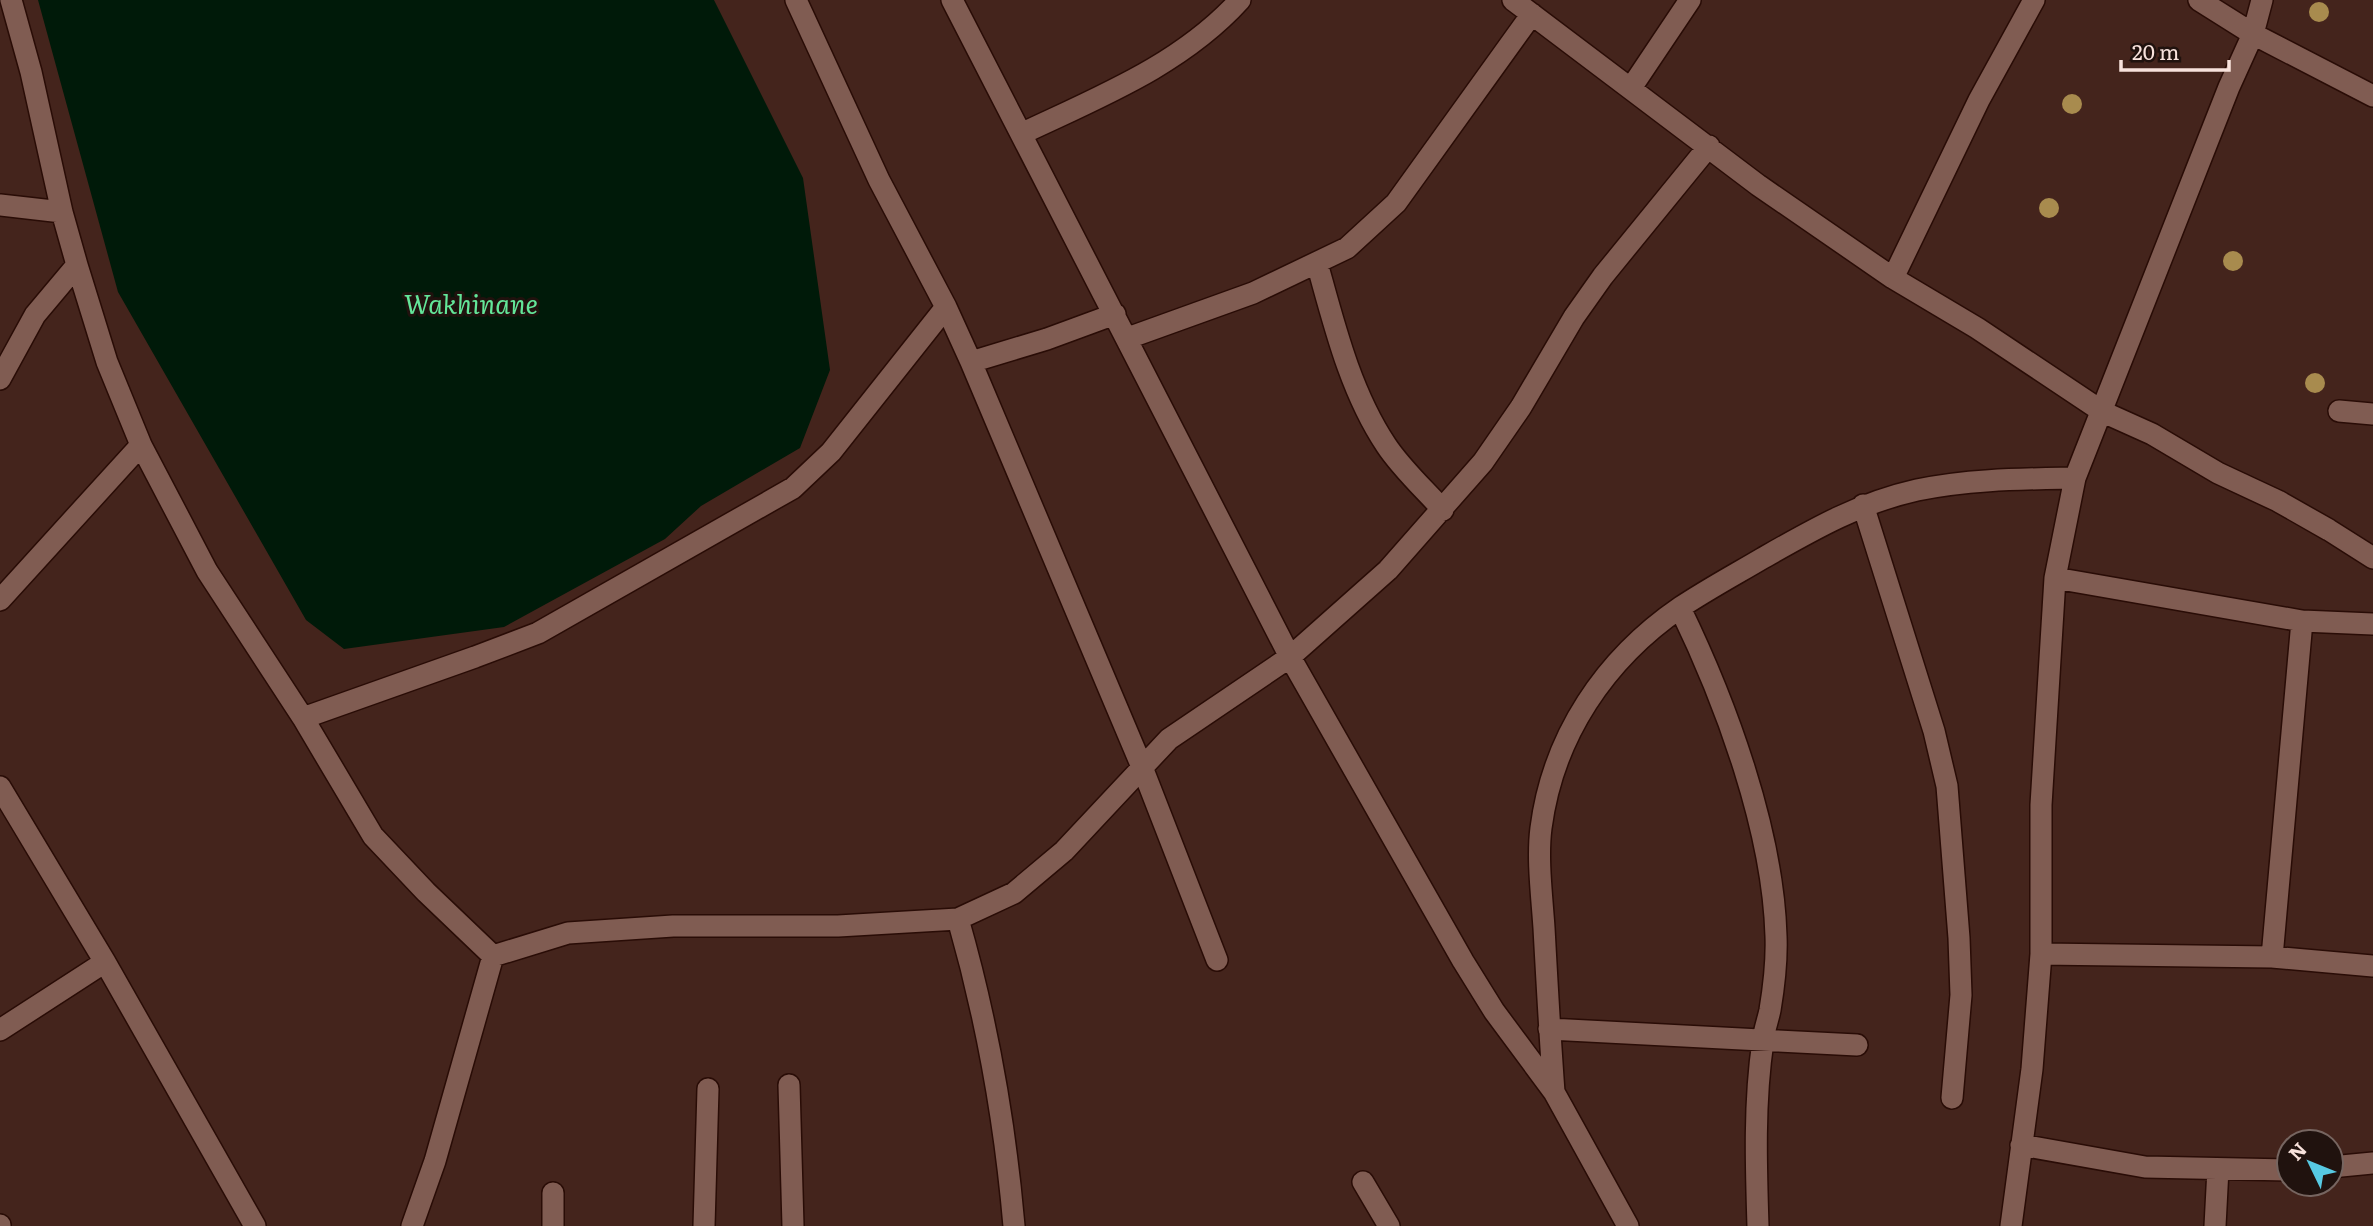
<svg xmlns="http://www.w3.org/2000/svg" width="2373" height="1226" font-family="Literata,serif">
<rect width="100%" height="100%" fill="#44241c"/>
<path fill="#001a09" d="M38,0H714L803,178L830,370L800,448L701,506L665,539L504,627L344,649L306,620L118,292Z"/>
<g fill="none" stroke-linecap="round" stroke-linejoin="round">
<defs>
<path id="minor" d="M11,0L31,72L62,212L77,265L107,362L141,445L207,571L303,718L373,836L426,892L493,956L435,1161L412,1226
M952,0L1290,657L1463,961L1494,1011L1554,1092L1628,1226
M1513,0L1758,185L1893,278L1977,328L2103,412L2152,434L2218,473L2278,501L2329,530L2373,558
M2199,0L2253,34L2373,96
M1631,88L1690,0
M1021,134C1099,97 1181,65 1240,0
M0,205L62,212
M1317,263C1334,324 1350,391 1386,445C1401,468 1424,489 1443,510
M1893,278L1979,100L2034,0
M946,307L971,362L1047,339L1115,314
M1128,338L1253,293L1347,248L1396,203L1532,14
M971,362L1142,767L1217,960
M0,379L35,315L77,265
M2339,411L2373,414
M1863,505L1934,731L1947,786L1959,938L1961,995L1952,1098
M2055,578L2302,621L2373,624
M0,600L141,445
M1680,608C1726,703 1773,830 1776,936C1777,961 1774,986 1770,1010C1768,1020 1764,1030 1763,1041C1754,1102 1756,1164 1758,1226
M303,718L475,657L538,633L793,488L831,452L946,307L879,180L796,0
M0,787L105,962L255,1226
M958,919C987,1020 1005,1122 1014,1226
M2041,954L2272,957L2373,966
M493,956L568,933L673,926H838L958,919L1014,893L1064,851L1169,739L1290,657L1388,570L1483,462L1521,407L1574,317L1603,276L1709,146
M2272,957L2302,621
M1549,1029L1857,1045
M0,1030L105,962
M789,1085L793,1226
M1554,1092C1550,1038 1547,983 1544,928C1542,897 1537,859 1541,828C1553,736 1605,659 1681,607C1708,589 1736,574 1763,558C1814,529 1859,503 1917,490C1969,479 2023,479 2075,478
M2021,1145L2145,1167L2289,1170
M2331,1167L2373,1163
M1363,1182L1389,1226
M0,1225V1226
M553,1226V1193
M704,1226L708,1089
M2011,1226L2032,1069L2041,954V805L2055,578L2075,478L2229,87L2253,34L2262,0
M2215,1226L2218,1169"/>
</defs>
<use href="#minor" stroke="#290c06" stroke-width="24"/>
<use href="#minor" stroke="#805c52" stroke-width="21"/>
</g>
<g fill="#a88b4e">
<circle cx="2319" cy="12" r="10"/>
<circle cx="2072" cy="104" r="10"/>
<circle cx="2049" cy="208" r="10"/>
<circle cx="2233" cy="261" r="10"/>
<circle cx="2315" cy="383" r="10"/>
</g>
<g text-anchor="middle" dominant-baseline="central" stroke-width="6" stroke-linejoin="round" paint-order="stroke">
<g font-size="26" font-style="italic" fill="#63e699" stroke="#20120e">
<text x="471" y="302">Wakhinane</text>
</g>
</g>
<g transform="translate(2310 1163) rotate(313)"><circle r="33" fill="#20120e" stroke="#766560" stroke-width="2"/>
<path d="M0-5L12 26L0 18L-12 26Z" fill="#57c9e2"/>
<text y="-10" font-size="19" font-weight="bold" text-anchor="middle" fill="#f8e2dc">N</text>
</g>
<path d="M2121 60v10h108v-10" fill="none" stroke="#f8e2dc" stroke-width="3.5"/>
<text x="2132" y="60" font-size="21" fill="#f8e2dc" stroke="#20120e" stroke-width="5" paint-order="stroke">20 m</text>
</svg>
